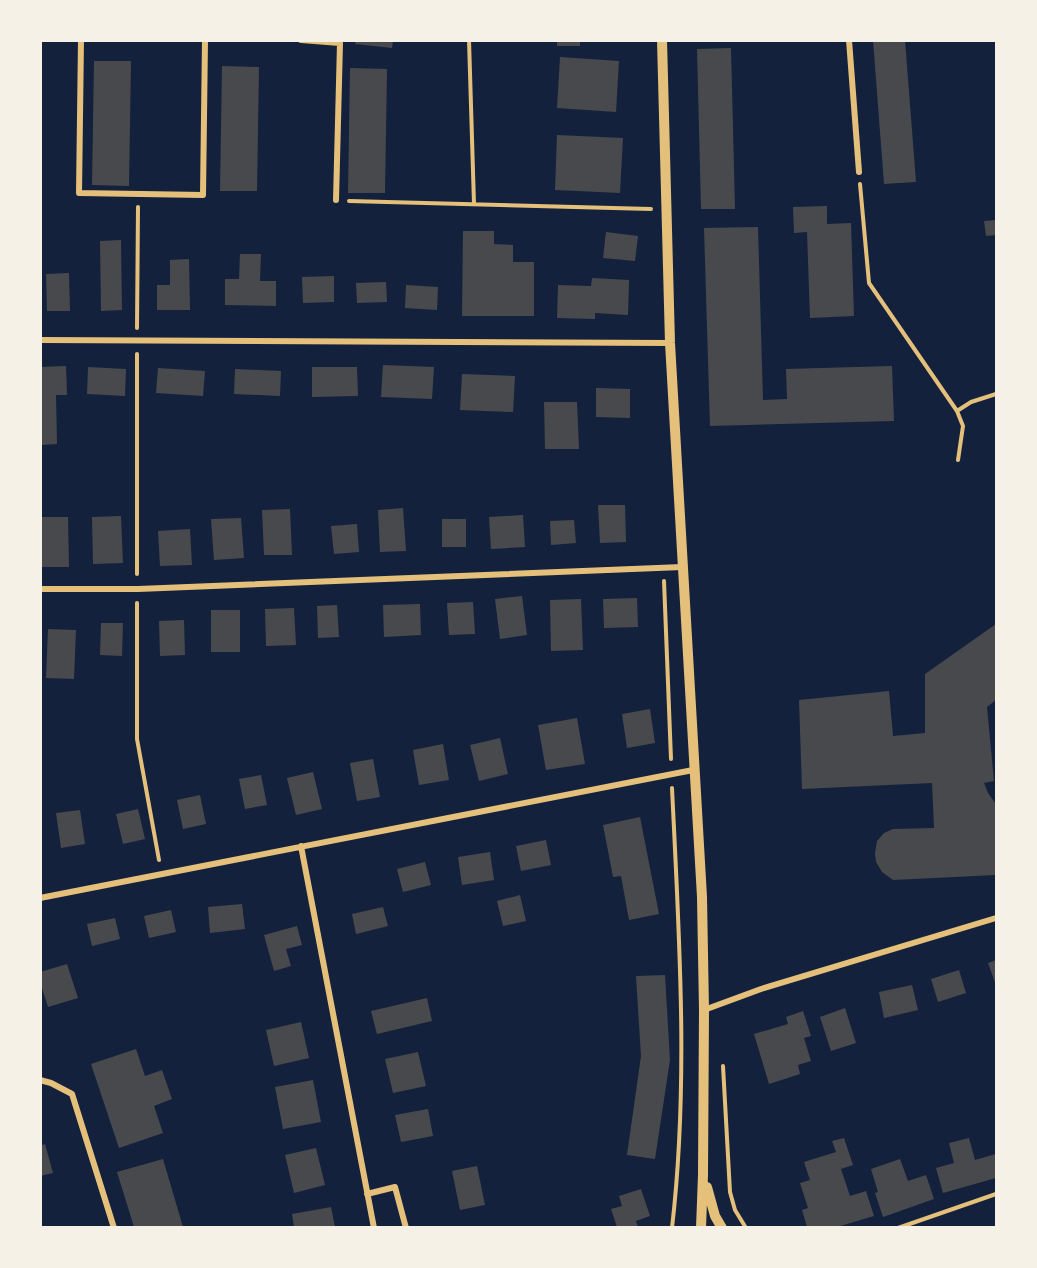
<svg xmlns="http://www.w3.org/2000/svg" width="1037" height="1268" font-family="'Source Sans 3',sans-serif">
<rect width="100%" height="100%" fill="#14213d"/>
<path fill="#48494c" d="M356,40H393L392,48L355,44Z
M557,40H580V46H557Z
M873,40H905L916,182L884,184Z
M731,48L735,209H701L697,49Z
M560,57L619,61L616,112L557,108Z
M94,61H131L129,186L92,185Z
M222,66L259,67L257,191H220Z
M350,68L387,69L385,193H348Z
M557,135L623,138L620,193L555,190Z
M827,206V224L851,223L854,316L810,318L807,232L794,233L793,207Z
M996,220V235L986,236L984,221Z
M758,227L763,400L787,399L786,369L892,366L894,421L710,426L704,228Z
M463,231H494V244L513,245V262H534V316H462Z
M606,232L638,236L635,261L603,258Z
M121,240L122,310L101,311L100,241Z
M240,254H261L260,281H276V306L225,305V279H239Z
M189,259L190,310H157V285H170V260Z
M69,273L70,311H47L46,274Z
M334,276V302L303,303L302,277Z
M592,278L629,280L628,315L595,313V319L557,318L558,285L591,286Z
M386,282L387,302L357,303L356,283Z
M406,285L438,287L437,310L405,308Z
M383,365L434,367L432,399L381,397Z
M66,366L67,395H56L57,444L40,445V367Z
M88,367L126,369L125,396L87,394Z
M312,367H357L358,396L312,397Z
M158,368L205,371L203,396L156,393Z
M235,369L281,371L280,396L234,394Z
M462,374L515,376L513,412L460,410Z
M596,388L630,389V418L596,417Z
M544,402H577L579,449H545Z
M598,505H625L626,542L600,543Z
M403,508L406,551L380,552L378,510Z
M290,509L292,555H264L262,510Z
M523,515L525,547L491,549L489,517Z
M121,516L123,563L93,564L92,517Z
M40,517H68L69,567H41Z
M241,518L244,558L214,560L211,519Z
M442,519H466V547H442Z
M574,520L576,543L551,545L550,521Z
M357,524L359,552L334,554L331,526Z
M190,529L192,565L160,566L158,531Z
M522,596L527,635L500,639L495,599Z
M637,598L638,627L604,628L603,599Z
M581,599L583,650L551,651L550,600Z
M473,602L475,634L449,635L447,603Z
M420,604L421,635L384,637L383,605Z
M337,605L339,637L318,638L317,606Z
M294,608L296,645L266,646L265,609Z
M211,610H240V652H211Z
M184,620L185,655L160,656L159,621Z
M101,623H123L122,656L100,655Z
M996,624V700L987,707L994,781L984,783L988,793L996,804V875L893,880L882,872L876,862L875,853L877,841L884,833L893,829L934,828L932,783L802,789L799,700L889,691L893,736L925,733V674Z
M48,629L76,630L74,679L46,678Z
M650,709L655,743L627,748L622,714Z
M577,718L585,764L546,770L538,725Z
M500,738L508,774L479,781L470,745Z
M443,744L449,780L419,785L413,750Z
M373,759L380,797L357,801L350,763Z
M313,772L322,809L296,815L287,778Z
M261,775L267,805L245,809L239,779Z
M200,795L206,824L183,829L177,800Z
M138,809L145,839L123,844L116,814Z
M80,810L85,844L61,848L56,813Z
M640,817L659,914L629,920L621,876L613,877L603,825Z
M546,840L551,865L521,871L516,846Z
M490,852L494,880L462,885L458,857Z
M425,862L431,885L403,892L397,869Z
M520,895L526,921L503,926L497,901Z
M242,904L245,929L210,933L208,907Z
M383,907L388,926L356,934L352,914Z
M171,910L176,932L149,938L144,916Z
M115,918L120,939L92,946L87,924Z
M297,926L302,945L286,949L291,966L274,971L264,935Z
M996,960V985L988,963Z
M67,964L78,998L48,1007L40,982V972Z
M959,970L966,993L938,1002L931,979Z
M665,975L670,1060L655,1159L627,1155L641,1056L636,976Z
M912,985L918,1010L884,1018L879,992Z
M427,998L432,1021L377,1034L371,1011Z
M845,1008L856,1043L831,1051L820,1017Z
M803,1011L811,1036L804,1038L811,1061L798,1065L800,1074L769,1084L754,1034L788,1024L786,1017Z
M301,1022L309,1058L274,1066L266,1030Z
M136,1049L145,1076L162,1070L172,1099L154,1106L163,1133L119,1148L91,1064Z
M418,1052L426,1086L393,1093L385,1059Z
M313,1080L321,1122L283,1129L275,1087Z
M428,1109L433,1136L401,1142L395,1115Z
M844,1138L853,1165L841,1169L850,1196L866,1191L874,1216L837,1227H807L802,1210L808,1208L800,1183L810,1180L804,1162L836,1152L832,1141Z
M969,1138L975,1160L996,1154V1178L943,1193L936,1168L954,1163L949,1143Z
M45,1144L53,1173L40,1176V1146Z
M316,1148L325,1185L294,1193L285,1155Z
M163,1159L183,1227H134L117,1172Z
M900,1159L908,1181L926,1175L934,1199L883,1217L875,1193L878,1192L871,1169Z
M477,1166L485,1205L460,1210L452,1171Z
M641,1189L650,1216L636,1221L638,1227H617L611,1209L622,1206L619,1196Z
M331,1207L335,1227H294L292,1214Z"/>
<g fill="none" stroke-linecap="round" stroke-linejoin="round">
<path stroke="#e5c07b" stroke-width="4" d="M469,40L474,204
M860,184L869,283L957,411L971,402L996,394
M349,201L651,209
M137,328L138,207
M137,354V574
M957,411L963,426L958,460
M664,581L671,759
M137,603V739L159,860
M672,788C679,934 689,1082 672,1228
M723,1066L730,1192L735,1210L746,1228
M898,1228L996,1194"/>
<path stroke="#e5c07b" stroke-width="6" d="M81,40L79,193L203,195L205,40
M301,40L340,43L336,200
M849,40L859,172
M40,340L670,343
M40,589H138L682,567
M301,846L374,1228
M40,898L693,770
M704,1010L761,989L996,918
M40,1080L51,1083L72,1094L114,1228
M367,1194L395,1187L406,1228"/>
<path stroke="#e5c07b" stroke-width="10" d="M662,40L670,343L702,897L704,1010L703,1175L701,1228
M707,1187L715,1216L722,1228"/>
</g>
<rect width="1037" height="1268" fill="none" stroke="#f6f1e7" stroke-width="84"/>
</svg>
